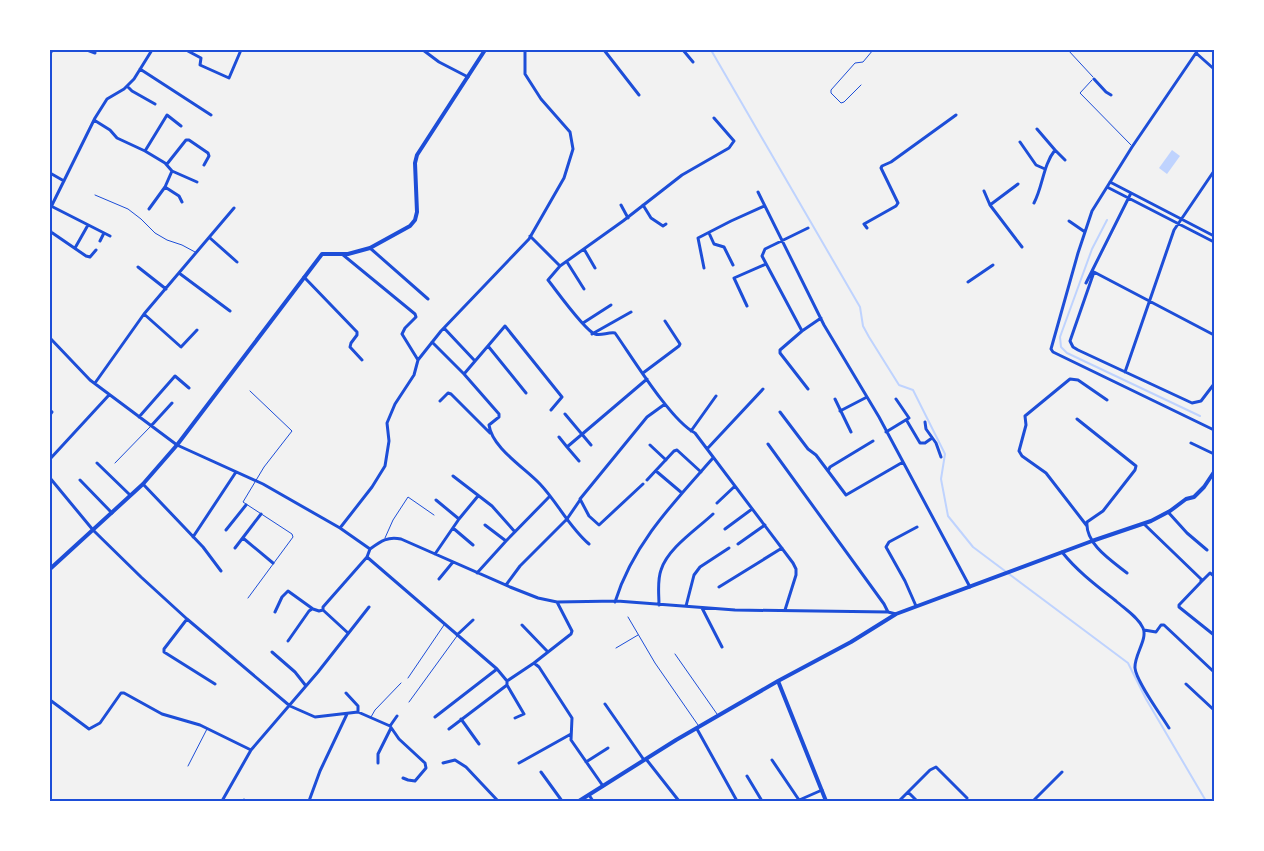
<svg xmlns="http://www.w3.org/2000/svg" width="1264" height="851" font-family="'DM Sans',sans-serif">
<rect width="100%" height="100%" fill="#f2f2f2"/>
<path fill="#bfd3fe" d="M1172,150L1180,156L1167,174L1159,168Z"/>
<g fill="none" stroke-linecap="round" stroke-linejoin="round">
<path stroke="#bfd3fe" stroke-width="2" d="M711,50L860,307L863,326L869,337L899,385L913,390L945,454L941,479L948,516L973,547L1128,663L1146,699L1206,801
M1107,220L1092,249L1060,337L1061,347L1067,353L1200,416"/>
<path stroke="#1d4ed8" stroke-width="1" d="M1068,50L1093,77
M1092,80L1080,93L1131,145
M861,85L844,102L841,103L831,93V90L855,63L863,62L873,50
M95,195L128,209L141,219L155,233L167,240L182,245L195,252
M115,463L150,427
M385,538L393,520L408,497L434,515
M248,598L293,537L292,534L243,502L264,467L292,431L250,391
M628,617L655,663L698,725
M616,648L638,635
M675,654L717,714
M408,678L444,625
M409,702L457,636
M371,717L375,710L401,683
M188,766L207,729"/>
<path stroke="#1d4ed8" stroke-width="3" d="M87,50L95,53
M186,50L201,58L200,65L229,78L241,50
M423,50L439,62L468,77
M604,50L639,95
M683,50L693,62
M1198,50L1132,147L1092,211L1078,253L1051,349L1053,352L1214,430
M1196,53L1214,69
M50,54L52,50
M140,69L211,115
M1094,79L1106,92L1111,95
M127,86L132,91L155,104
M94,120L110,130L117,138L145,151L165,163L172,171L165,187L149,209
M1020,142L1036,165L1045,169
M1055,150L1065,160
M145,151L167,115L181,126
M167,164L186,140H189L208,153L209,156L204,165
M172,171L197,182
M50,173L64,181
M1110,182L1214,236
M165,187L179,196L182,202
M1107,187L1214,242
M984,191L990,205L1022,247
M758,192L824,325L879,417L970,587
M1034,203C1043,186 1043,165 1055,150L1037,129
M621,205L628,218
M643,205L651,218L663,226L666,224
M990,205L1018,184
M51,206L110,236
M50,209L95,118L107,99L124,89L134,79L152,50
M1069,221L1085,232
M50,228L51,232L86,256L90,257L96,250
M808,228L765,249L762,256L802,331L780,350V353L808,389
M867,228L864,224L896,206L898,203L881,168L882,166L891,162L956,115
M709,233L714,244L724,247L733,265
M530,236L560,266L623,221L682,175L729,148L734,141L714,118
M210,238L237,262
M100,241L104,233
M75,248L88,225
M370,248L428,299
M584,249L595,268
M342,254L415,314L416,317L405,328L402,334L418,360
M567,262L584,289
M560,266L548,280C556,290 585,331 595,334C601,336 608,332 615,333C632,357 671,421 695,433L793,563L796,569V575L785,610
M138,267L166,289
M704,268L698,238L731,221L764,206
M179,273L230,311
M304,277L357,332V335L351,343L350,347L362,360
M968,282L993,265
M1086,283L1131,193
M747,306L734,278L766,264
M144,314L181,347L197,330
M583,323L611,305
M444,328L475,361
M802,331L821,318
M592,334L631,312
M1214,335L1094,272L1070,341L1073,347L1078,350L1192,403L1201,401L1214,384
M50,338L90,380L177,445L263,484L340,528L370,549C381,541 388,536 401,539L510,587L538,598L557,602L617,601L735,610L888,612L896,614
M432,342L464,374
M488,346L526,393
M1125,372L1174,230L1214,171
M643,373L679,346L680,344L665,321
M95,383L144,314L234,208
M835,399L851,432
M440,401L448,393L451,394L490,433
M50,410L52,412L50,415
M551,410L562,397L505,326L464,374L499,414V417L489,425C492,448 525,468 540,484C558,503 569,527 589,544
M840,411L867,397
M780,412L808,449L816,455L846,495L903,462
M565,414L591,445
M139,417L175,376L189,388
M1077,419L1136,466L1135,470L1103,511L1087,522C1085,544 1112,561 1127,573
M907,421L920,443H925L932,438
M925,422L926,429L936,443L941,457
M151,426L172,403
M691,431L716,396
M886,432L909,418L896,399
M559,437L567,447
M1191,443L1214,454
M768,444L884,604L888,612
M650,445L666,460
M707,449L763,389
M50,459L109,395
M579,461L567,447L647,379
M97,463L130,495
M656,471L682,493
M828,471L830,467L873,441
M453,476L492,506L515,532
M50,478L93,530L141,577L187,619L290,706L315,717L358,712L390,726L397,716
M80,480L112,513
M647,480L674,451L677,450L701,472
M143,484L203,547L221,571
M643,484L599,525L589,516L580,499L647,417L665,404
M436,500L459,519
M717,503L735,486
M1168,512L1187,533L1207,550
M1144,524L1201,579V582L1179,605V607L1214,635
M485,525L506,541L550,496
M1087,526L1046,473L1022,456L1019,451L1026,425L1025,416L1070,379L1078,380L1107,400
M340,528L372,487L385,466L389,441L387,423L395,404L414,375L418,360L441,331L529,239L564,178L573,149L570,132L541,99L525,74V50
M453,528L473,545
M725,529L752,509
M226,530L246,505
M193,537L236,472
M243,538L273,563
M738,544L765,525
M235,548L261,514
M370,549L367,557L497,669L507,681L534,663L539,667L572,718L571,740L603,786
M1062,552C1077,571 1097,586 1116,601C1125,609 1138,617 1143,628C1148,639 1134,655 1135,668C1136,681 1161,715 1169,728
M435,554L459,519L478,496
M477,573L506,541
M439,579L453,562
M1201,582L1210,573L1214,576
M506,585L520,566L567,519L580,500
M719,587L782,548
M615,602C633,544 674,502 713,458
M659,605C659,594 657,581 661,570C668,548 696,530 713,514
M686,606L694,575L700,567L729,548
M916,606L905,581L886,547L889,542L917,527
M702,608L722,647
M275,612L282,597L288,591L313,609L319,611L323,610
M187,619L164,649V652L215,684
M522,625L547,651
M1144,630L1156,632L1161,625H1164L1214,672
M348,633L323,610V607L367,557
M457,635L473,620
M288,641L309,611L312,609
M272,652L295,672L306,686
M534,663L571,634L572,631L557,602
M1186,684L1214,710
M507,685L524,714L515,718
M346,693L358,706V712
M50,700L89,729L100,723L121,693H124L162,714L200,725L251,750
M605,704L644,760
M435,717L497,669
M461,719L479,744
M390,726L399,739L425,763L426,768L415,781L408,780L403,778
M449,729L507,685V681
M697,729L737,801
M646,759L679,801
M772,760L799,800
M586,762L608,748
M378,763V754L391,728
M443,763L455,760L466,767L498,801
M519,763L571,734
M541,772L562,801
M747,776L762,801
M908,792L917,801
M589,795L593,801
M222,801L251,750L318,672L369,607
M244,801V800
M309,801L320,771L347,714
M797,801L822,790
M899,801L930,770L936,767L967,798
M1033,801L1062,772"/>
<path stroke="#1d4ed8" stroke-width="4" d="M50,569L143,484L177,445L322,254H348L370,248L410,226L415,220L417,212L415,163L417,155L485,50
M778,681L826,801
M579,801L676,740L778,681L851,642L896,614L1092,541L1151,521L1170,511L1186,499L1194,497L1204,487L1214,472"/>
</g>
<rect width="1264" height="851" fill="none" stroke="#ffffff" stroke-width="102"/>
<rect x="51" y="51" width="1162" height="749" fill="none" stroke="#1d4ed8" stroke-width="2"/>
</svg>
